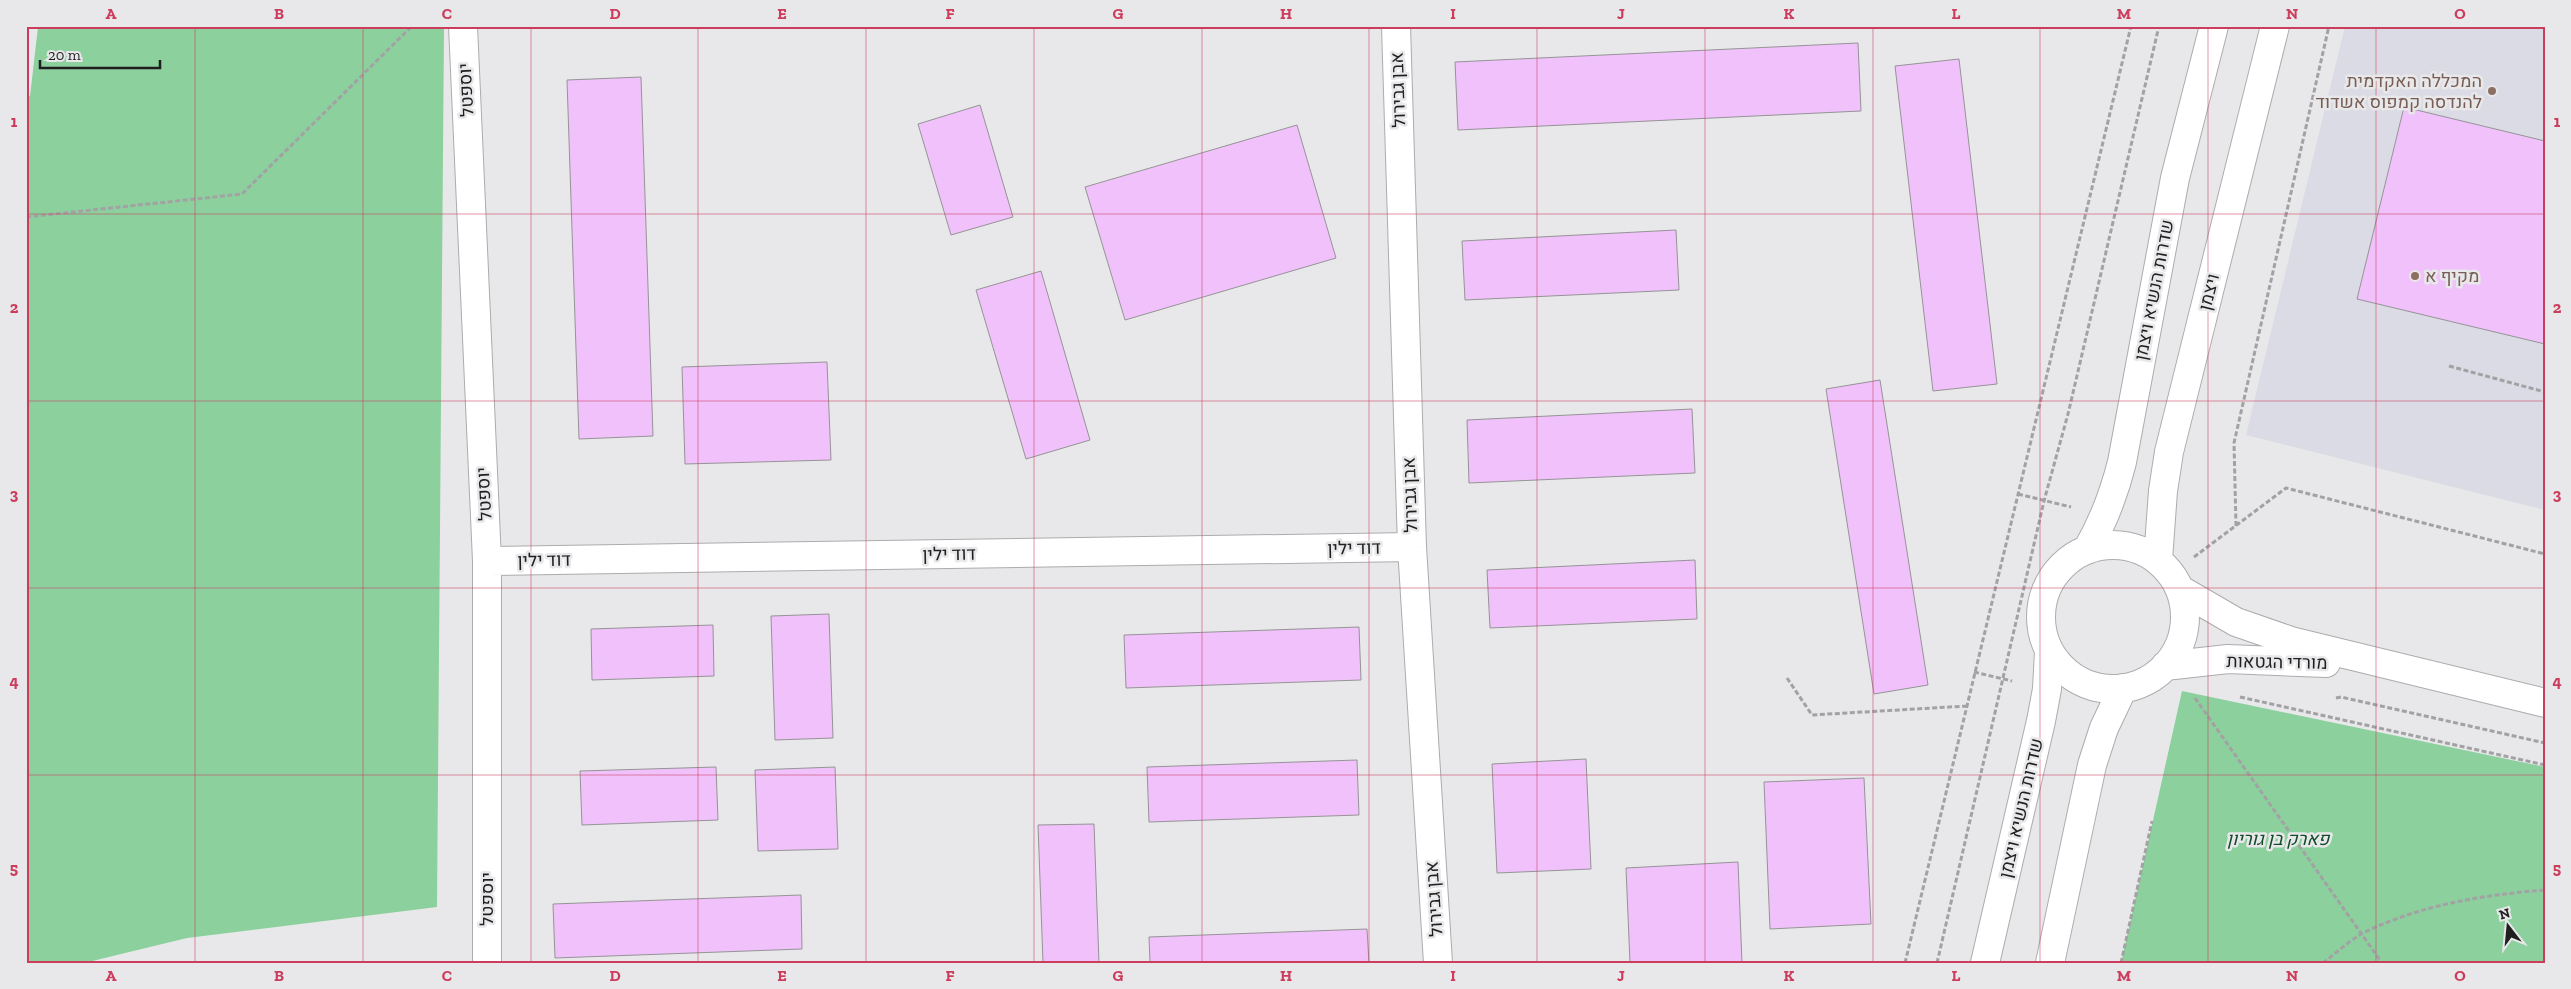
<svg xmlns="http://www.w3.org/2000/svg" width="2571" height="989" font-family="'Zilla Slab',Heebo,serif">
<rect width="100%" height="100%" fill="#e8e8ea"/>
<path fill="#dadbe5" d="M2345,26H2545V510L2246,435Z"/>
<path fill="#8cd09d" d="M444,26L437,907L187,938L84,963H26V97L30,96L38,27Z
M2182,691L2545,767V963H2121Z"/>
<path fill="#f0c1fa" stroke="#959496" d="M1858,43L1861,111L1458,130L1455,62Z
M1959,59L1997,384L1933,391L1895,66Z
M641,77L653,436L579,439L567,80Z
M980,105L1013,217L951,235L918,124Z
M2404,107L2545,141V344L2357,299Z
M1297,125L1336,258L1125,320L1085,187Z
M1676,230L1679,290L1465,300L1462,241Z
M1041,271L1090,440L1026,459L976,290Z
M827,362L831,460L685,464L682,367Z
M1880,380L1928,685L1874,694L1826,389Z
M1692,409L1695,473L1469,483L1467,420Z
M1695,560L1697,619L1490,628L1487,570Z
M829,614L833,738L775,740L771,616Z
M713,625L714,676L592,680L591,629Z
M1359,627L1361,680L1126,688L1124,635Z
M1586,759L1591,869L1497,873L1492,764Z
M1357,760L1359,815L1149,822L1147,767Z
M716,767L718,820L582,825L580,771Z
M835,767L838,849L758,851L755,770Z
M1864,778L1871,924L1770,929L1764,782Z
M1094,824L1099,963H1043L1038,825Z
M1738,862L1742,963H1630L1626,868Z
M801,895L802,949L555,958L553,904Z
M1367,929L1369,963H1150L1149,937Z"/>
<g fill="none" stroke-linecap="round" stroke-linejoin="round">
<defs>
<path id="minor" d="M463,26L487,561V963
M1396,26L1412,547L1438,963
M2041 617a72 72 0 1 1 144 0a72 72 0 1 1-144 0Z
M2087,550C2104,521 2114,494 2122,462L2175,178L2214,26
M2158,560L2163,491L2169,452L2275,26
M487,561L1412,547
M2181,590L2236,622L2291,641L2545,703
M2165,666L2228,659L2326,663
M1985,963L2041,721L2047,689L2049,651
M2050,963L2092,765L2104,728L2123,688"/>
</defs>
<use href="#minor" stroke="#acacae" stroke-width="30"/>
<path stroke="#a2a2a4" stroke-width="3" stroke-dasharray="5 2.5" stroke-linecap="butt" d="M26,217L242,194L412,26
M2449,366L2545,392
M2018,494L2071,507
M2236,526L2234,443L2329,26
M2194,557L2286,488L2545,554
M1974,672L2012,681
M1787,678L1812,715L1967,706
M2240,697L2545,765
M2195,698L2382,963
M2336,698L2341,697L2545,743
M1905,963L2131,26
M1937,963L2044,501L2068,414L2159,26
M2121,963L2152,821
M2323,963C2336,953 2349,941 2363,933C2420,905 2482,895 2545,890"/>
<use href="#minor" stroke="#fff" stroke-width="28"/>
</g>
<path fill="none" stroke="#cc3d5d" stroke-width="1" stroke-opacity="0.55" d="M195,26V963M363,26V963M531,26V963M698,26V963M866,26V963M1034,26V963M1202,26V963M1369,26V963M1537,26V963M1705,26V963M1873,26V963M2040,26V963M2208,26V963M2376,26V963M26,214H2545M26,401H2545M26,588H2545M26,775H2545"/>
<g fill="#8d6e63" stroke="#e8e8ea" stroke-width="2">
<circle cx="2492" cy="91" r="5"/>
<circle cx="2415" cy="276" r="5"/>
</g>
<g text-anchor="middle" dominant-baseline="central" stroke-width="5" stroke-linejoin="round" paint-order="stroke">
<g font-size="18" fill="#785e54" stroke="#e8e8ea" text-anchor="end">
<text x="2482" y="81">המכללה האקדמית<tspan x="2482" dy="21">להנדסה קמפוס אשדוד</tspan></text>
<text x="2425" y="276" text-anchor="start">מקיף א</text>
</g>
<g font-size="18" fill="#1f1f20" stroke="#e8e8ea">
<text transform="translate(466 90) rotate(-93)">יוספטל</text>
<text transform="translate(1398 90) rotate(-92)">אבן גבירול</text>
<text transform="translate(2154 290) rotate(-79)">שדרות הנשיא ויצמן</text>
<text transform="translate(2209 292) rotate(-76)">ויצמן</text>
<text transform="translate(484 494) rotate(-93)">יוספטל</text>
<text transform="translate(1410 495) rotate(-92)">אבן גבירול</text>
<text transform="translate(1354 548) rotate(-1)">דוד ילין</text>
<text transform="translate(949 554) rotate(-1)">דוד ילין</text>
<text transform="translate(544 560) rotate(-1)">דוד ילין</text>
<text transform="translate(2277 662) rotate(1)">מורדי הגטאות</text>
<text transform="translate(2021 808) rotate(-77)">שדרות הנשיא ויצמן</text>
<text transform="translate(487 899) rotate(-90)">יוספטל</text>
<text transform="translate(1434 899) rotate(-94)">אבן גבירול</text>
</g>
<g font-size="18" font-style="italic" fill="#124c28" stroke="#e8e8ea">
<text x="2278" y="839">פארק בן גוריון</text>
</g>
</g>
<rect width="2571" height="989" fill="none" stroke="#e8e8ea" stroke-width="55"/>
<g transform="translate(2508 926) rotate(344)" stroke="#e8e8ea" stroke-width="4" paint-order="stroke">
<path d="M0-4L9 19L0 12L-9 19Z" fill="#1f1f20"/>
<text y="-8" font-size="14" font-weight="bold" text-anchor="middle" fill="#1f1f20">N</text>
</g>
<path d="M40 60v8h120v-8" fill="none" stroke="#1f1f20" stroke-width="2.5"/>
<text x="48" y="60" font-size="15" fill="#1f1f20" stroke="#e8e8ea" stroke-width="4" paint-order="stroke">20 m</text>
<rect x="28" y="28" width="2516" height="934" fill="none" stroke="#cc3d5d" stroke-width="2"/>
<g font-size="16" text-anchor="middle" font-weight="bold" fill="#cc3d5d">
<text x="111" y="19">A</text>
<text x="279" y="19">B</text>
<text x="447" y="19">C</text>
<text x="615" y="19">D</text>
<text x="782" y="19">E</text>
<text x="950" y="19">F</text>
<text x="1118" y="19">G</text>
<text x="1286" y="19">H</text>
<text x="1453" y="19">I</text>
<text x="1621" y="19">J</text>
<text x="1789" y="19">K</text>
<text x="1956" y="19">L</text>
<text x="2124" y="19">M</text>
<text x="2292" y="19">N</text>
<text x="2460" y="19">O</text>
<text x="14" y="127">1</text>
<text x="2557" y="127">1</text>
<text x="14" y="313">2</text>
<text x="2557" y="313">2</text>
<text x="14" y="500">3</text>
<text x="2557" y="500">3</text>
<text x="14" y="687">4</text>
<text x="2557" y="687">4</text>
<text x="14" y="874">5</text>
<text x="2557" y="874">5</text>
<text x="111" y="981">A</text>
<text x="279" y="981">B</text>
<text x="447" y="981">C</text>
<text x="615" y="981">D</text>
<text x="782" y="981">E</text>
<text x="950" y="981">F</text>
<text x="1118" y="981">G</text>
<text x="1286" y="981">H</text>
<text x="1453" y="981">I</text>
<text x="1621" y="981">J</text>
<text x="1789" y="981">K</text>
<text x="1956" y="981">L</text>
<text x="2124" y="981">M</text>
<text x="2292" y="981">N</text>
<text x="2460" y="981">O</text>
</g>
</svg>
